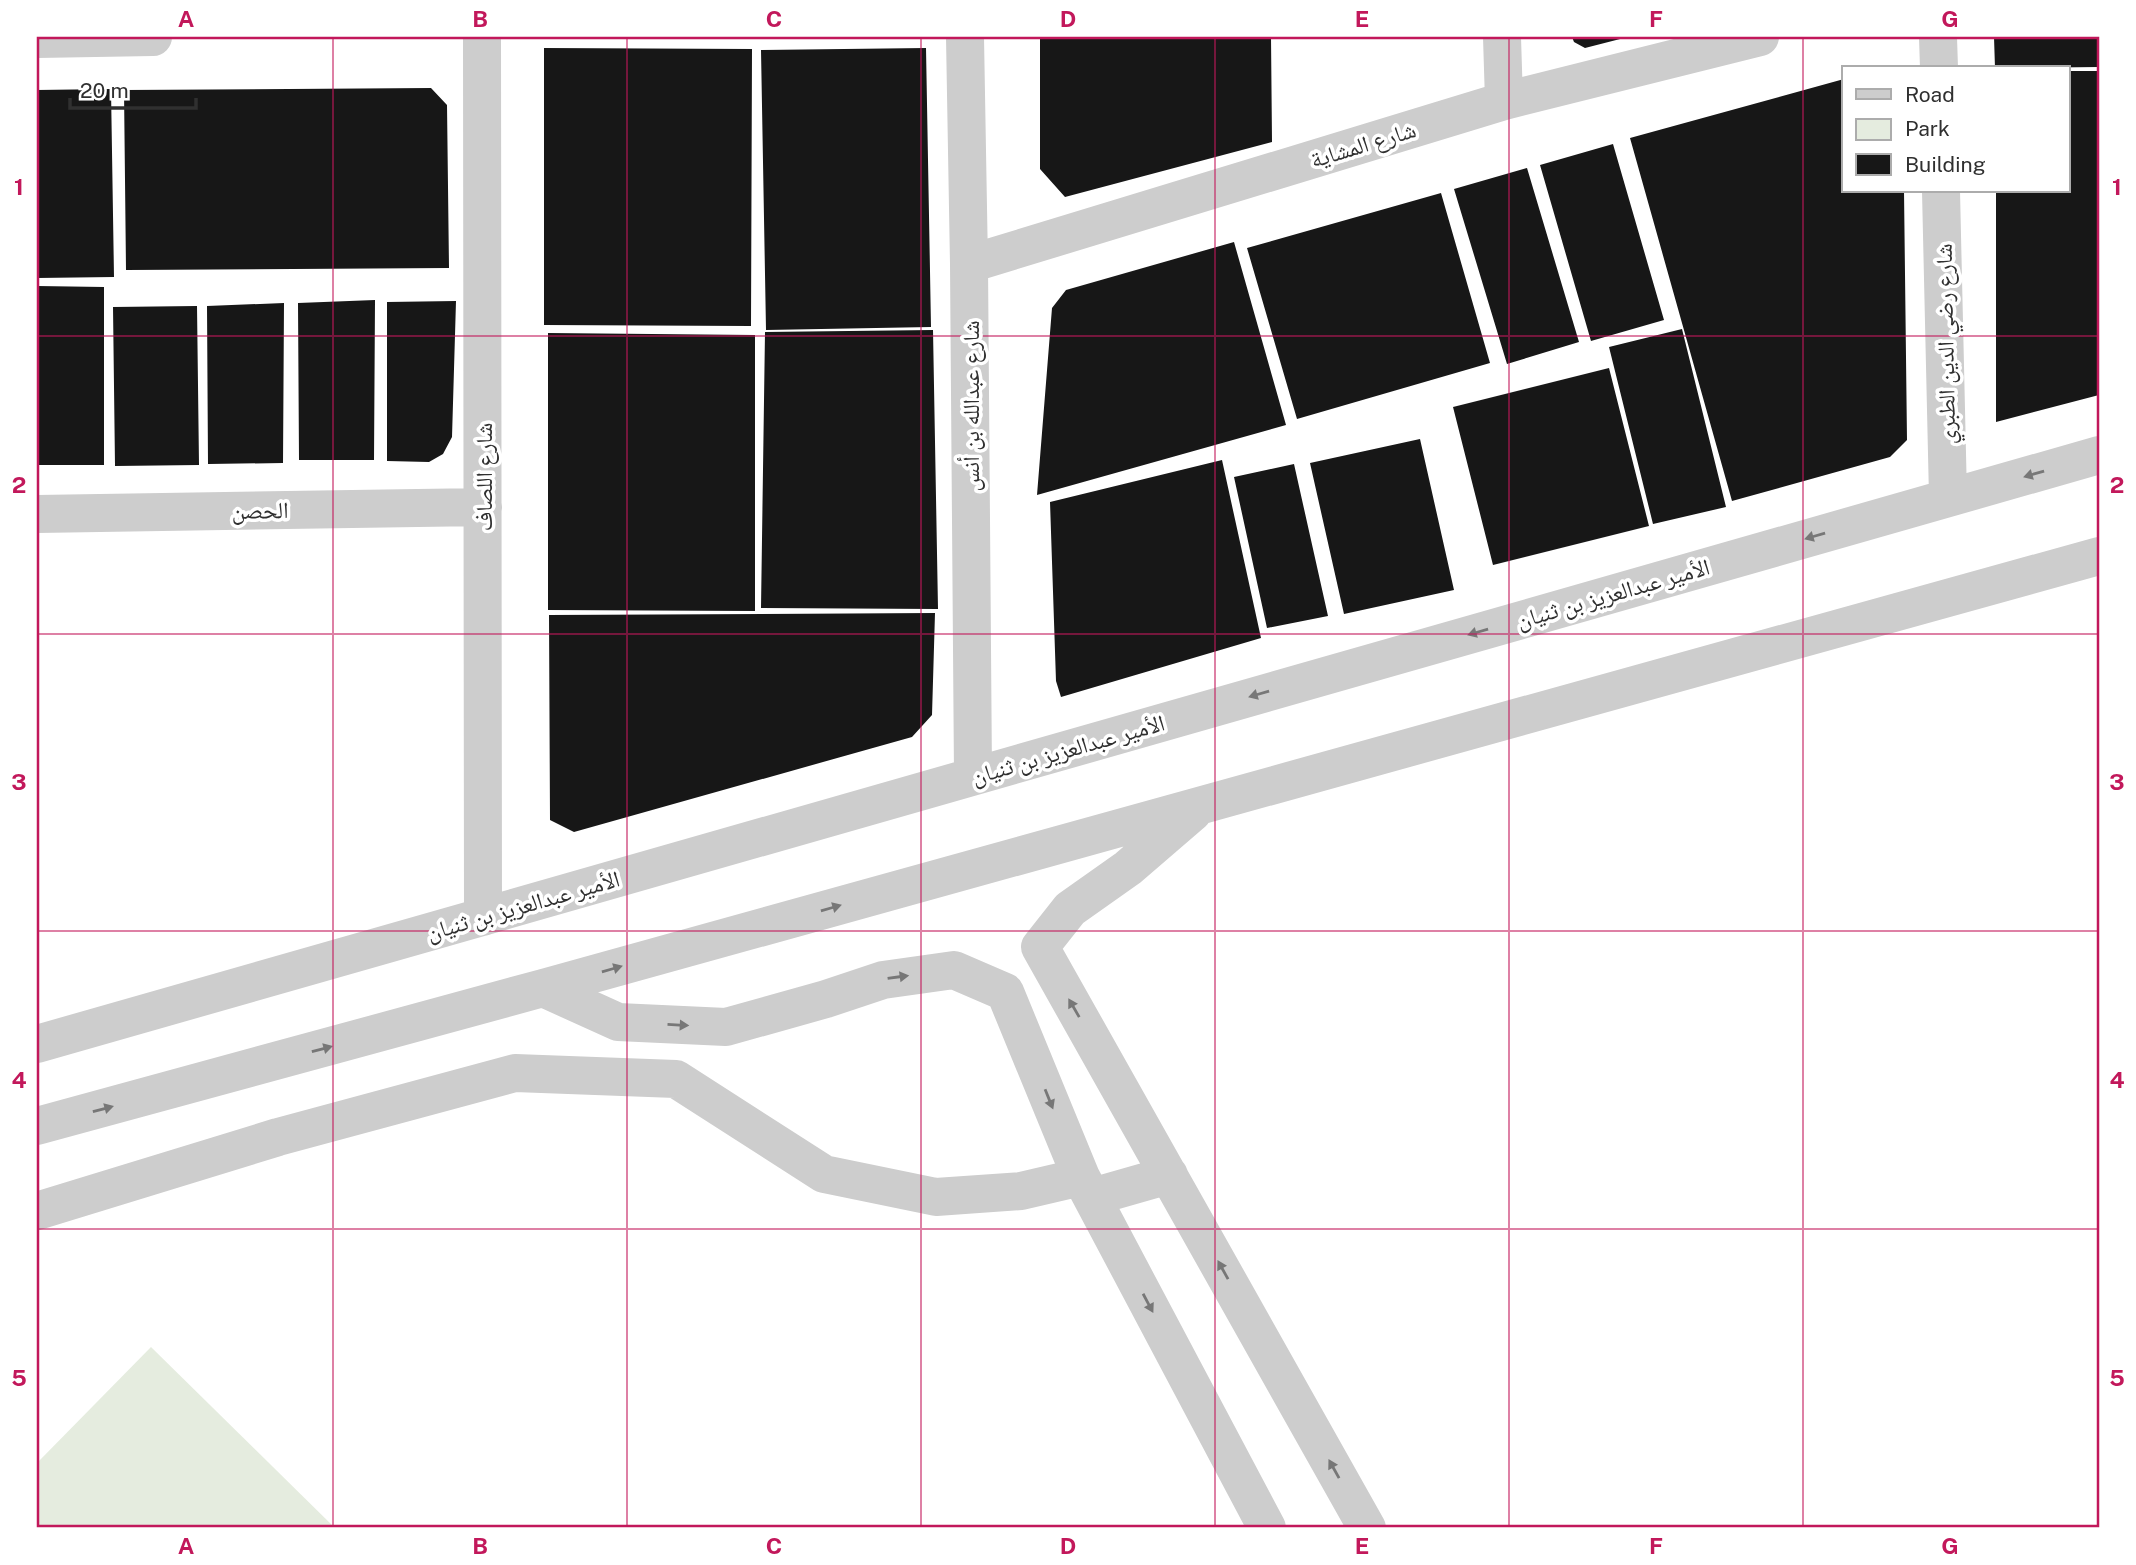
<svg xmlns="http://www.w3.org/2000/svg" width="2136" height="1565" font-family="'Public Sans','Noto Naskh Arabic',sans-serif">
<rect width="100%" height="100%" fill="#fff"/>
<path fill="#e5ecdf" d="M151,1347L335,1528H37V1463Z"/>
<path fill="#171717" d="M1040,37H1271L1272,142L1065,197L1040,169Z
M1572,37H1624V38L1585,48L1574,42Z
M1994,37H2099V67L1995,68Z
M544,48L752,49L751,326L544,325Z
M926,48L931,327L766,330L761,50Z
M2068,71H2099V395L1996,422V191H2068Z
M1844,79V191H1904L1907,440L1890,457L1732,501L1630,138Z
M431,88L447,105L449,268L126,270L124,90Z
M111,89L114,277L37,278V90Z
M1613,144L1664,320L1591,341L1540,165Z
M1527,168L1579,342L1507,364L1454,189Z
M1441,193L1490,363L1297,419L1247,248Z
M1234,242L1286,425L1037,495L1052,308L1066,290Z
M37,286L104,287V465H37Z
M375,300L374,460H299L298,303Z
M456,301L452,437L443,454L429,462L387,461V302Z
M284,303L283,463L208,464L207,306Z
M197,306L199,465L115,466L113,307Z
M1682,329L1726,507L1653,524L1609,347Z
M933,330L938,609L761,608L765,332Z
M548,333L755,335V611L548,610Z
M1609,368L1649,526L1493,565L1453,407Z
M1420,439L1454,590L1344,614L1310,463Z
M1222,460L1261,638L1061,697L1056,681L1050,502Z
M1294,464L1328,616L1267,628L1234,477Z
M935,613L932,715L912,737L574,832L550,820L549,615Z"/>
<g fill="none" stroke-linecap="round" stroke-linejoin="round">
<path stroke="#cdcdcd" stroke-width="38" d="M482,37L483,917
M965,37L969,264L973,776
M1502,37L1504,101
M1938,37L1939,68
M37,39L153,37
M1941,191L1948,497
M969,264L1504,101L1760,37
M37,514L483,507
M1193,812L1128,868L1070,909L1040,947L1367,1528
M543,988L618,1022L726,1027L826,999L883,980L954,970L1005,992L1081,1177L1267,1528
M37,1044L2099,455
M37,1126L543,988L2099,556
M1092,1197L1169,1175
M37,1211L278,1137L515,1073L676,1079L824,1174L936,1197L1021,1191L1081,1177"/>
</g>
<defs><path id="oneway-solid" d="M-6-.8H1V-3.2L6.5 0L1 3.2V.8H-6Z" transform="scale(1.75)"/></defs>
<g fill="#777">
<use href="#oneway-solid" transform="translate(2034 474) rotate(164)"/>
<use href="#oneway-solid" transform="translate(1815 536) rotate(164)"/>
<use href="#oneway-solid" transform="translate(1478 632) rotate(164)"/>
<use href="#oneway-solid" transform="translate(1259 694) rotate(164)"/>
<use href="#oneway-solid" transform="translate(831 908) rotate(-16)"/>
<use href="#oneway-solid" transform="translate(612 969) rotate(-16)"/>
<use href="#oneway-solid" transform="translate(898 977) rotate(-8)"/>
<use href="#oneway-solid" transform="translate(1074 1008) rotate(-120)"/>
<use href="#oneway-solid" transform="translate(678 1025) rotate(3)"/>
<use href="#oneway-solid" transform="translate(322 1049) rotate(-15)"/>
<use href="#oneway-solid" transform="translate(1049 1099) rotate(68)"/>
<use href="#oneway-solid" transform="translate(103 1109) rotate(-15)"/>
<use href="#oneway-solid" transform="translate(1223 1270) rotate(-119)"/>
<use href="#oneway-solid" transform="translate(1148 1303) rotate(62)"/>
<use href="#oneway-solid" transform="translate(1334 1469) rotate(-119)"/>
</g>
<path fill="none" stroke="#c2185b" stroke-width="2" stroke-opacity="0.55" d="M333,37V1528M627,37V1528M921,37V1528M1215,37V1528M1509,37V1528M1803,37V1528M37,336H2099M37,634H2099M37,931H2099M37,1229H2099"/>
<g text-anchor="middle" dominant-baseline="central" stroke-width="7" stroke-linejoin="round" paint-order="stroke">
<g font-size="23" fill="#303030" stroke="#fff">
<text transform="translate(1363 144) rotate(-17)">شارع المشاية</text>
<text transform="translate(1945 344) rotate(-91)">شارع رضي الدين الطبري</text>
<text transform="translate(970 406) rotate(-90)">شارع عبدالله بن أنس</text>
<text transform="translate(483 477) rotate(-90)">شارع اللصاف</text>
<text transform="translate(260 510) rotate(-1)">الحصن</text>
<text transform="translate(1613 593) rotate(-16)">الأمير عبدالعزيز بن ثنيان</text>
<text transform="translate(1068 749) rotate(-16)">الأمير عبدالعزيز بن ثنيان</text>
<text transform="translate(523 905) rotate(-16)">الأمير عبدالعزيز بن ثنيان</text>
</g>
</g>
<rect width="2136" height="1565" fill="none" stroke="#ffffff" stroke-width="77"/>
<rect x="1842" y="66" width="228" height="126" fill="#ffffff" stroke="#acacac" stroke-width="2"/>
<rect x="1856" y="89" width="35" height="10" fill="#cdcdcd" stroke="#acacac" stroke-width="2"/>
<text x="1905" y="102" font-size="21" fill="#303030">Road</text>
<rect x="1856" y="119" width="35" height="21" fill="#e5ecdf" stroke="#acacac" stroke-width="2"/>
<text x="1905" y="136" font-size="21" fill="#303030">Park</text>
<rect x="1856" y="154" width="35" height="21" fill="#171717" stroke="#acacac" stroke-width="2"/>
<text x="1905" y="172" font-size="21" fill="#303030">Building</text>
<path d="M70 98v10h126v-10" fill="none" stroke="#303030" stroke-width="3.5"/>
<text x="80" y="98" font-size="21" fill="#303030" stroke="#ffffff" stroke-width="5" paint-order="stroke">20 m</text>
<rect x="38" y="38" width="2060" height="1488" fill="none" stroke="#c2185b" stroke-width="2.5"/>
<g font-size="23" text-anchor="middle" font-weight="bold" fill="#c2185b">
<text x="186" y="27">A</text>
<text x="480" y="27">B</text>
<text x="774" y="27">C</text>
<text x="1068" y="27">D</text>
<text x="1362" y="27">E</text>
<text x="1656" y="27">F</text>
<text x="1950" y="27">G</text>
<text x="19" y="195">1</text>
<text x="2117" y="195">1</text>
<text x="19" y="493">2</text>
<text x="2117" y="493">2</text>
<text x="19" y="790">3</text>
<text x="2117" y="790">3</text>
<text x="19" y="1088">4</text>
<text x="2117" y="1088">4</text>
<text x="19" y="1386">5</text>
<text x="2117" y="1386">5</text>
<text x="186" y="1554">A</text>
<text x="480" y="1554">B</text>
<text x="774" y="1554">C</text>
<text x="1068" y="1554">D</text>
<text x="1362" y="1554">E</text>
<text x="1656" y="1554">F</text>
<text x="1950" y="1554">G</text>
</g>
</svg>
